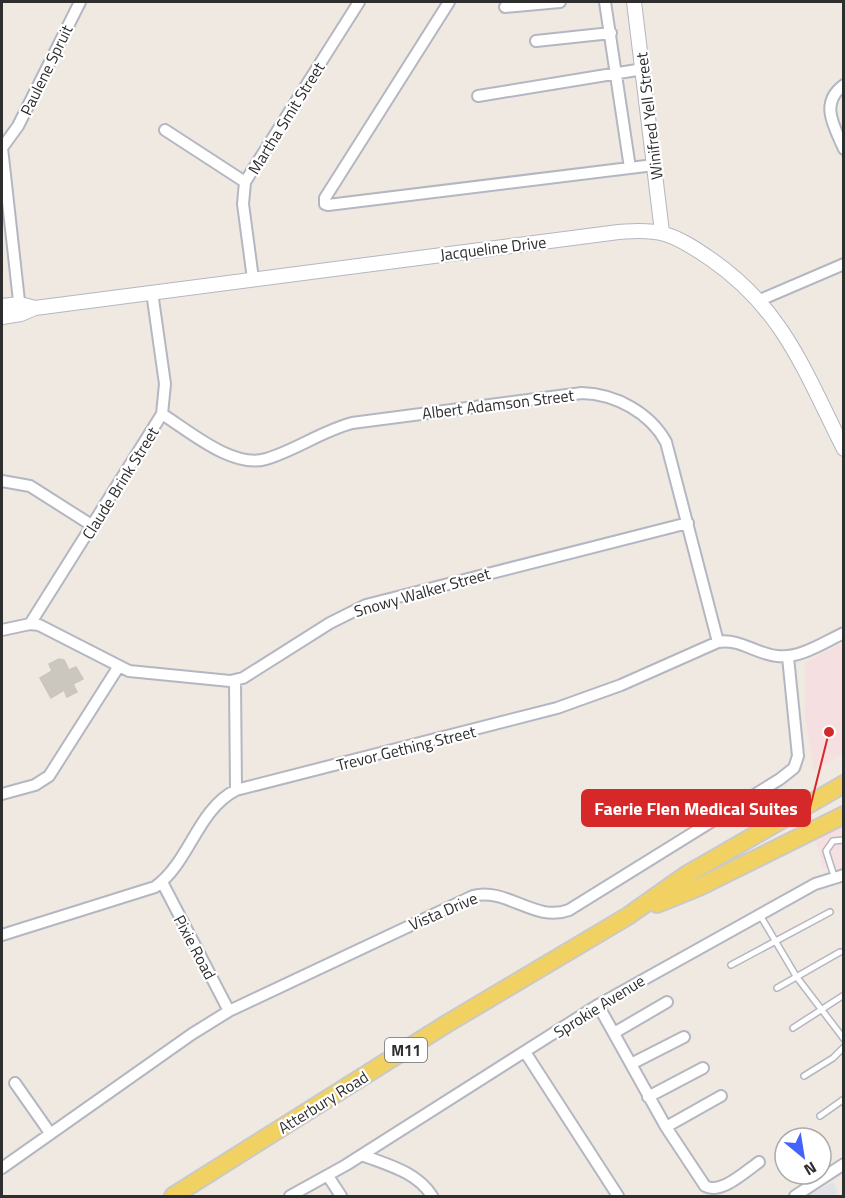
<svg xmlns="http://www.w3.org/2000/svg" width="845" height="1198" font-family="'Titillium Web',sans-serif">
<rect width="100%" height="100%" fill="#efe9e1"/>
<path fill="#e3e1e8" d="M833,1182L838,1193L832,1196H806Z"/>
<path fill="#f5dfe0" d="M843,643V753L814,771L805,716V663Z
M843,822V869L823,868L815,838Z"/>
<path fill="#cbc7bf" stroke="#cbc5ba" stroke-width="1.5" d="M59,659L64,660L69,670L76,667L83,679L73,684L77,692L67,697L64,690L51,698L40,678L52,671L49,664Z"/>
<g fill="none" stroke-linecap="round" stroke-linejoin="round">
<defs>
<path id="lane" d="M834,876L826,851L833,841L844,840
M760,915L796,976L844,1039
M731,965L830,912
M777,988L840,952
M793,1028L844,995
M804,1076L833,1058L844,1047
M820,1116L844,1099"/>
<path id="street" d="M449,2L325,198V204L328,205L654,165
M605,2L630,168
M505,7L560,2
M536,41L611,33
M844,85C819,103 834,126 844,149
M478,96L643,69
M165,130L245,182
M253,279L243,204L245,182L359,2
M760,300L844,264
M20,310L2,148L18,126L80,2
M162,414C189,431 233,469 266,459C296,450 322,431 352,423L582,393C616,394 650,413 666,442L718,642
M2,481L30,486L93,526
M30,624L162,414L165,384L152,292
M2,630L30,624L39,625L129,671L230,681L243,678L330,623L366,605L688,523
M235,681L236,790
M2,794L35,785L49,776L119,666
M162,882L229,1011
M2,935L155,887C190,862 197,810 236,790L557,708L621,685L718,642C739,638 756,654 777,656C800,659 824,642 844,633
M598,1005L666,1127L705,1186C721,1195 746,1171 759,1162
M614,1033L667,1002
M525,1052L618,1196
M631,1064L684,1037
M15,1083L50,1133
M648,1097L703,1068
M666,1127L721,1096
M362,1155C388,1165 417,1172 432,1196
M2,1168L192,1034L229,1011L473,896C507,887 535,923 569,910L780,779L794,768L798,756L788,657
M328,1176L341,1196
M290,1196L346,1165L598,1005L815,884L844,875
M795,1196L844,1164"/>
<path id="secondary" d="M634,2L662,232
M2,306L20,304L35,308
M2,317L21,314L35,308L611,233C659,227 673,233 712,260C785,311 805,373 844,449"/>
<path id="primary" d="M657,904L699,887L844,815
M173,1196L448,1023L628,916L686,875L844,784"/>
</defs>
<use href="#lane" stroke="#b4b7c1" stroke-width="8"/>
<use href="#street" stroke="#b4b7c1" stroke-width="14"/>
<use href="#secondary" stroke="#b4b7c1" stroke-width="16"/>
<use href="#primary" stroke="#c9c9c9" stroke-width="20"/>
<use href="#lane" stroke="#fff" stroke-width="5"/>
<use href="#street" stroke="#fff" stroke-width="10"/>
<use href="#secondary" stroke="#fff" stroke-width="14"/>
<use href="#primary" stroke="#f2d163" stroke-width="16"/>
</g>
<g text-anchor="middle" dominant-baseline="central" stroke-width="4.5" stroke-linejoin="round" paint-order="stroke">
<rect fill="#fff" stroke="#6d6d6d" stroke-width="1.5" x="385" y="1038" width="42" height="24" rx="4.5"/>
<g font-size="15" font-weight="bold" fill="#2e2e2e">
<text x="406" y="1050">M11</text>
</g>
<g font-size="16" fill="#2e2e2e" stroke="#fff">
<text transform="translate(46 70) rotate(-64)">Paulene Spruit</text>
<text transform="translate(649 116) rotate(-97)">Winifred Yell Street</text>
<text transform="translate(286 118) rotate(-58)">Martha Smit Street</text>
<text transform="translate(493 248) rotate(-7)">Jacqueline Drive</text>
<text transform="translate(498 404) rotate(-7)">Albert Adamson Street</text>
<text transform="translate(120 483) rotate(-58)">Claude Brink Street</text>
<text transform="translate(422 592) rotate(-16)">Snowy Walker Street</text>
<text transform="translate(406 748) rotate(-14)">Trevor Gething Street</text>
<text transform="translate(443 911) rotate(-23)">Vista Drive</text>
<text transform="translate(195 947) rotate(62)">Pixie Road</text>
<text transform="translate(599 1006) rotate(-32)">Sprokie Avenue</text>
<text transform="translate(323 1102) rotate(-32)">Atterbury Road</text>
</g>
</g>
<path fill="none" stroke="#d62828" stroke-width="2" d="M829 732L810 808"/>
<circle fill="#d62828" stroke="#fff" stroke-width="2" cx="829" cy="732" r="6"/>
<rect fill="#d62828" stroke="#d62828" stroke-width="2" x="582" y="790" width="228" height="36" rx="6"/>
<g font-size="18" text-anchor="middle" font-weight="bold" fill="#fff">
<text x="696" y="815">Faerie Flen Medical Suites</text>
</g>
<rect width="845" height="1198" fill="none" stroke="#2e2e2e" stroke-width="6"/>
<g transform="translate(803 1156) rotate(150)"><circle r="28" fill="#ffffff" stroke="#ababab" stroke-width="1.5"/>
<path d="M0-4.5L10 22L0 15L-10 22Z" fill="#4264fb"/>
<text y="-9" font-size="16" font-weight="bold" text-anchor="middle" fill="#2e2e2e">N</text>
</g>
</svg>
